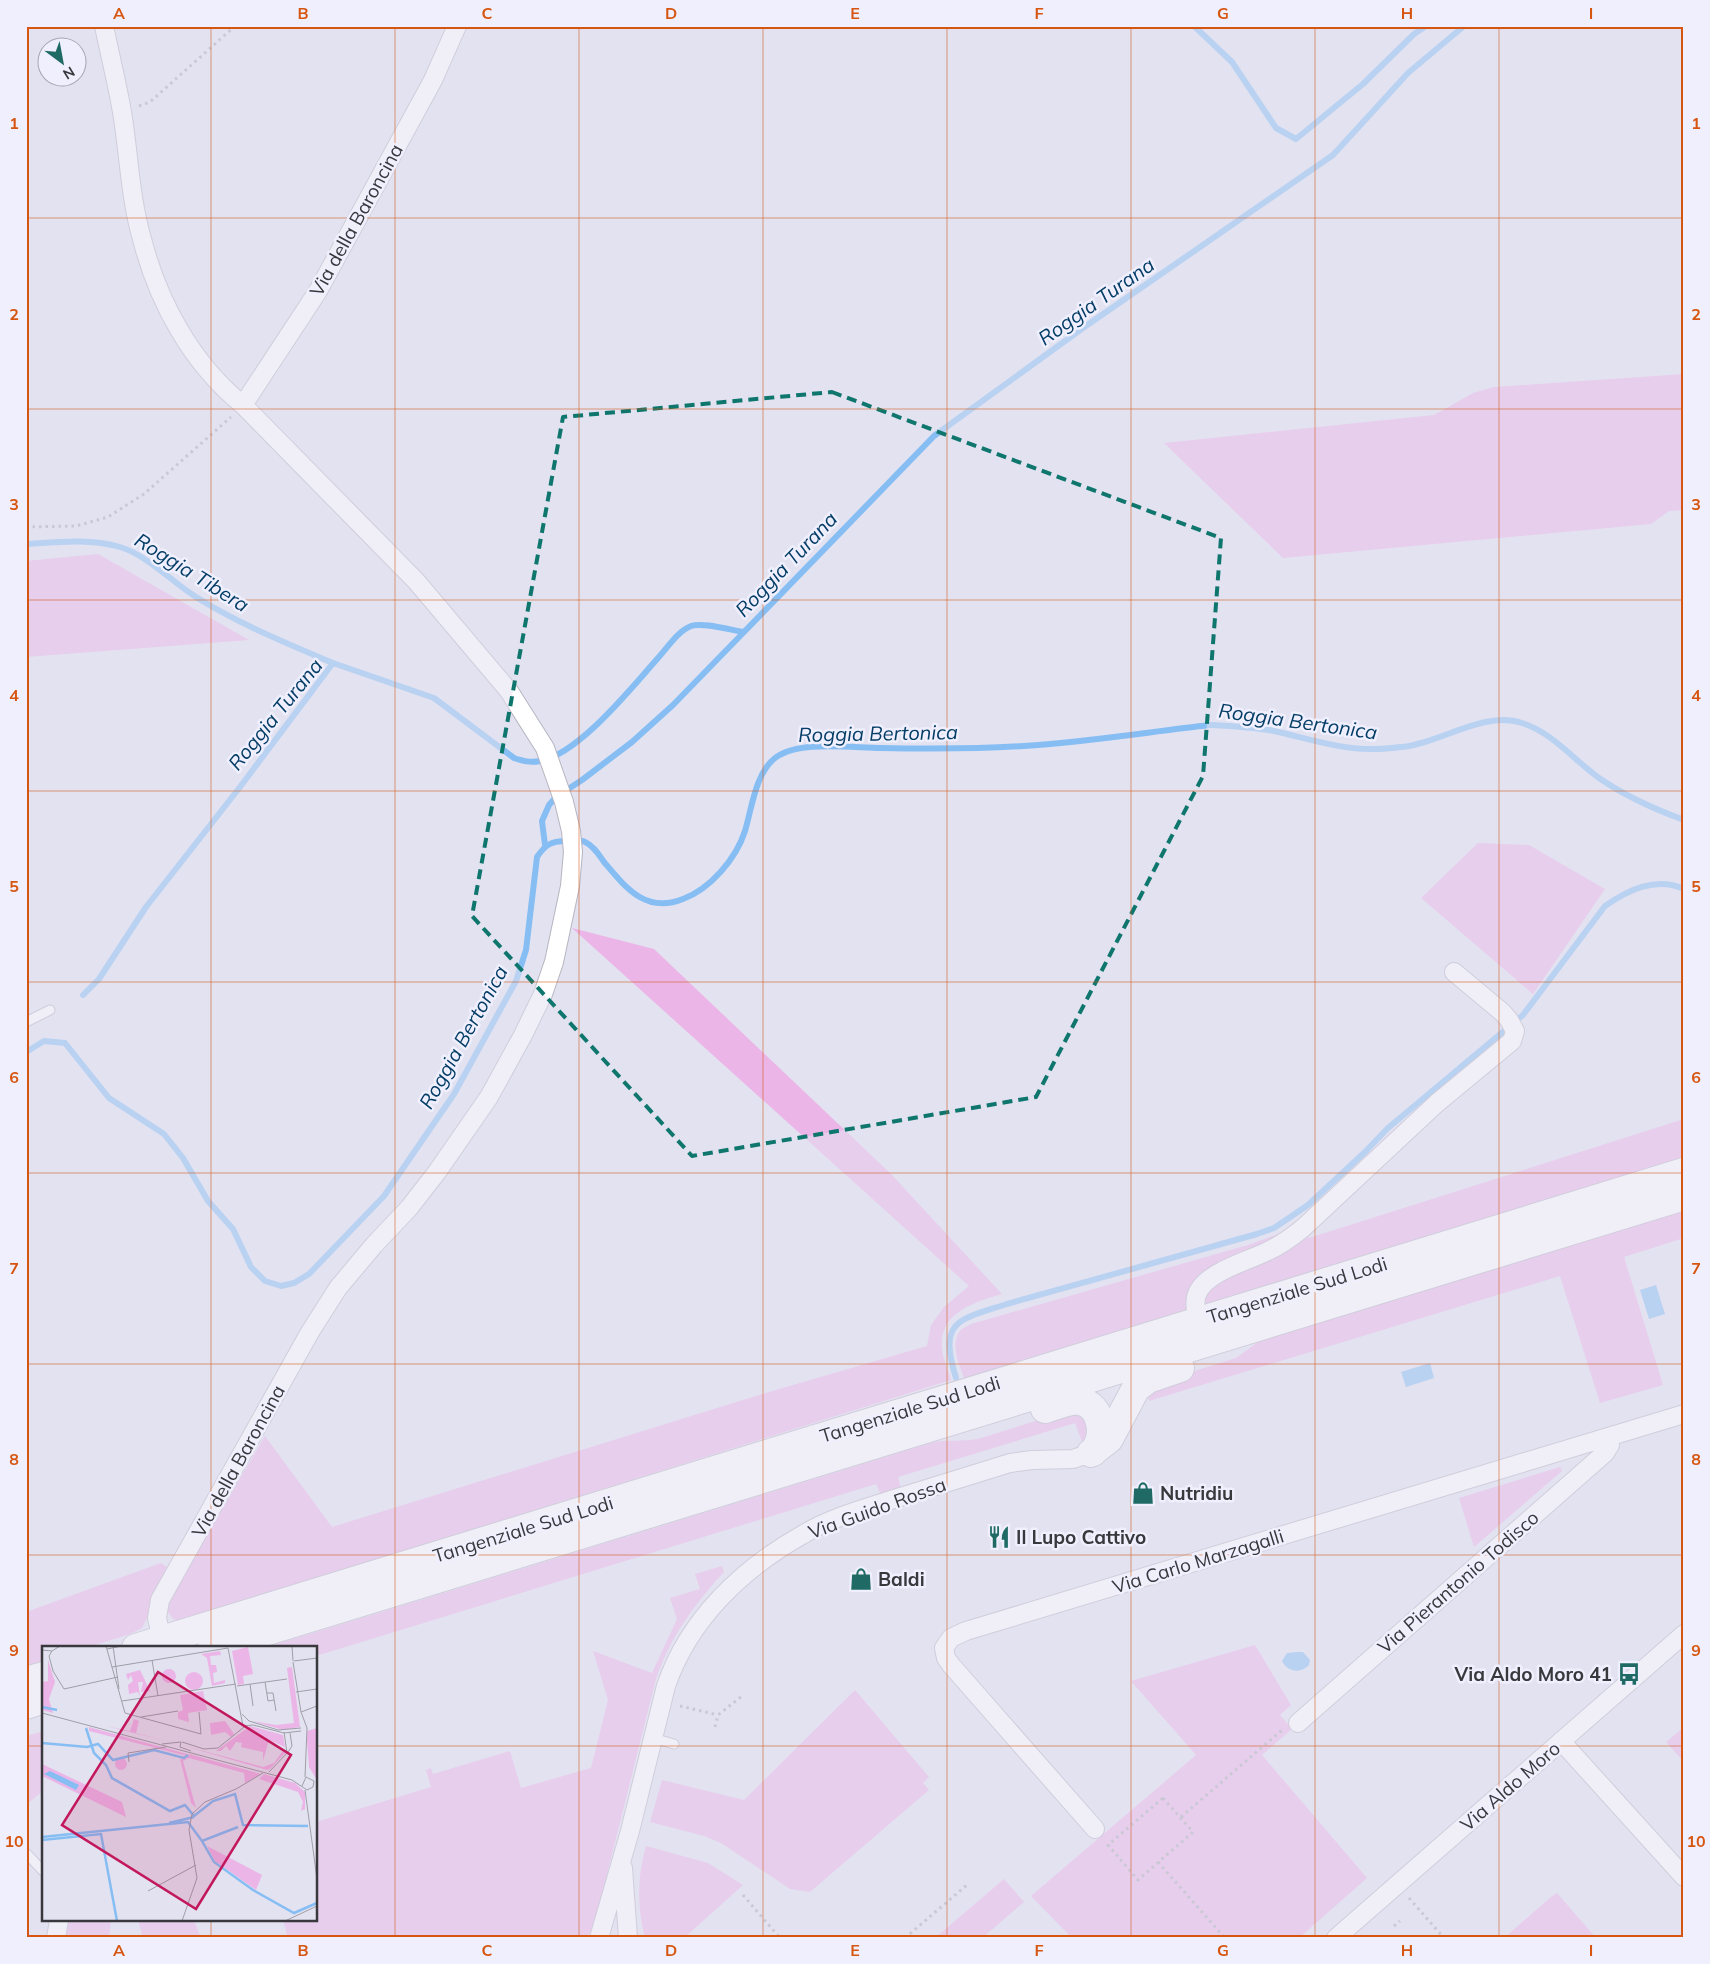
<svg xmlns="http://www.w3.org/2000/svg" width="1710" height="1964" font-family="Mulish,sans-serif">
<rect width="100%" height="100%" fill="#e3e2f0"/>
<path fill="#ebb5e7" d="M1684,374V510L1669,511L1651,524L1283,558L1164,443L1434,415L1473,393L1494,387Z
M98,554L249,640L26,657V561Z
M1478,843L1529,845L1605,889L1533,994L1421,898Z
M572,928L654,949L891,1174L1002,1294C974,1302 938,1313 942,1349C943,1359 948,1370 951,1380L187,1619L180,1621L173,1619L168,1612L167,1603L265,1436L332,1527L769,1392L927,1346L931,1325L944,1307L969,1286Z
M1684,1119V1158L964,1378C959,1364 950,1345 960,1331C962,1328 968,1326 971,1324L1248,1245L1286,1231L1305,1232L1309,1238Z
M1684,1208V1238L1624,1257L1663,1385L1600,1403L1560,1276L1149,1401L1148,1395L1166,1380L1236,1358L1265,1337Z
M1081,1412L1091,1434L1083,1444L1075,1423L898,1477L902,1493L883,1499L876,1484L316,1656V1648H264L931,1443C947,1439 963,1442 978,1439L1061,1413Z
M1560,1467L1562,1471L1474,1547L1459,1498Z
M161,1563L170,1569L151,1601L147,1618L142,1628L130,1634L86,1648H44V1661L26,1666V1612Z
M722,1566L724,1572C693,1606 671,1636 656,1679L595,1922L587,1938H288L283,1920H316V1822L431,1787L426,1770L431,1768L433,1774L510,1751L521,1788L591,1768L608,1700L593,1651L652,1673L677,1619L670,1598L700,1589L695,1574Z
M1255,1645L1291,1705L1280,1715L1292,1729L1262,1755L1367,1878L1299,1938H1072L1031,1896L1196,1755L1131,1681Z
M855,1690L929,1777L923,1783L929,1790L810,1892L790,1889L721,1843L704,1836L650,1822L662,1780L744,1800Z
M1684,1727V1762L1666,1742Z
M44,1731V1790L26,1805V1736Z
M646,1846L708,1863L743,1885L684,1938H645C637,1907 637,1877 646,1846Z
M1004,1879L1024,1902L982,1938H935Z
M1557,1893L1596,1938H1504L1551,1897Z
M68,1920H111L109,1938H64Z
M138,1920H194L201,1938H143Z"/>
<path fill="#86bef4" d="M1656,1285L1665,1314L1649,1319L1640,1290Z
M1430,1363L1434,1378L1406,1387L1401,1372Z
M1297,1652H1303L1310,1660L1309,1665C1301,1674 1287,1672 1282,1661L1287,1653Z"/>
<g fill="none" stroke-linecap="round" stroke-linejoin="round">
<path stroke="#86bef4" stroke-width="6" d="M1194,26L1232,62L1276,128L1296,139L1363,84L1414,34L1426,26
M26,544C57,542 90,538 120,547C147,555 172,582 196,597C239,624 286,643 333,663
M545,845L542,821L549,805L556,797L582,780L632,742L673,705L744,632
M83,995L99,979L146,907L240,787L333,663L434,698L514,758C523,761 530,763 540,761C579,754 632,687 658,658C668,647 678,631 691,626C703,622 730,630 744,632L934,436L1083,328L1333,155L1408,73L1464,26
M26,1052L44,1041L65,1043L109,1098L164,1134L183,1158L208,1201L233,1229L251,1267L265,1281L281,1286L294,1283L309,1274L384,1196L454,1094L516,981L526,950L537,857C545,845 551,841 566,841C572,841 580,839 585,842C594,846 599,855 604,862C626,888 646,914 683,899C710,889 736,859 745,831C752,808 755,774 775,758C798,740 853,748 881,748C928,749 976,749 1024,746C1086,742 1148,732 1210,725C1231,726 1253,727 1274,731C1306,738 1341,750 1375,749C1384,749 1393,748 1401,747C1439,744 1484,710 1522,723C1553,733 1574,760 1599,778C1625,796 1654,809 1684,820
M956,1378C938,1320 958,1320 1007,1304L1257,1234L1274,1228L1308,1205L1365,1152L1388,1128L1523,1015L1605,906C1628,890 1656,876 1684,889"/>
<defs>
<path id="lane" d="M26,1022L50,1010
M653,1738L674,1744
M26,1853L44,1872"/>
<path id="street" d="M104,26C110,55 117,83 122,112C129,154 130,198 142,239C158,302 192,364 243,405L416,581L509,691L545,748L564,802L571,831L573,852L570,886L554,962L543,994L523,1035L489,1097L437,1172L409,1208L374,1245L338,1288L310,1332L160,1600L157,1618L162,1640
M243,405L318,291L433,80L457,26
M1199,1320C1195,1310 1193,1300 1199,1290C1210,1271 1248,1261 1268,1251C1281,1245 1292,1237 1303,1228L1437,1103L1512,1041L1515,1031L1509,1020L1503,1013L1454,972
M1298,1723L1605,1453L1610,1445L1609,1437
M1561,1741L1684,1877
M1095,1829L951,1665L946,1658L944,1648L951,1638L966,1631L1684,1414
M623,1868L628,1938
M56,1938L59,1920
M599,1938L630,1831L666,1686C689,1619 742,1569 802,1535C830,1518 863,1509 894,1499C932,1487 971,1475 1010,1463L1032,1460L1073,1459L1091,1453
M1336,1938L1684,1634"/>
<path id="highway" d="M1045,1409C1055,1406 1069,1399 1080,1401C1102,1405 1107,1438 1093,1452
M1091,1453L1109,1439L1136,1388L1148,1379L1180,1368
M136,1648L1684,1172
M212,1648L1684,1196
M26,1681L44,1676
M26,1705L44,1699"/>
</defs>
<use href="#lane" stroke="#b6b5c2" stroke-width="11"/>
<use href="#street" stroke="#b6b5c2" stroke-width="20"/>
<use href="#highway" stroke="#b6b5c2" stroke-width="30"/>
<path stroke="#aaa9b4" stroke-width="3" stroke-dasharray="2.5 4" stroke-linecap="butt" d="M139,106L150,102L235,26
M26,527L76,526L108,517L144,494L231,417
M680,1706L718,1715
M715,1727L718,1715L742,1696
M1163,1798L1193,1832L1138,1880L1108,1845Z
M1181,1817L1282,1730
M1158,1862L1225,1938
M743,1895L780,1938
M1409,1898L1444,1938
M1394,1926L1400,1921
M905,1938L968,1884"/>
<use href="#lane" stroke="#fff" stroke-width="9"/>
<use href="#street" stroke="#fff" stroke-width="18"/>
<use href="#highway" stroke="#fff" stroke-width="28"/>
</g>
<path d="M0 0H1710V1964H0ZM832,392L1221,538L1203,776L1036,1097L692,1156L472,916L563,417Z" fill="#e3e2f0" fill-opacity=".55" fill-rule="evenodd"/>
<path fill="none" stroke="#0f766e" stroke-width="4" stroke-dasharray="10 6" stroke-linejoin="round" d="M832,392L1221,538L1203,776L1036,1097L692,1156L472,916L563,417Z"/>
<path fill="none" stroke="#d65611" stroke-width="1" stroke-opacity="0.55" d="M211,26V1648M395,26V1938M579,26V1938M763,26V1938M947,26V1938M1131,26V1938M1315,26V1938M1499,26V1938M26,218H1684M26,409H1684M26,600H1684M26,791H1684M26,982H1684M26,1173H1684M26,1364H1684M26,1555H1684M26,1746H44M316,1746H1684M211,1920V1938"/>
<defs>
<symbol id="shop-bare" viewBox="-9 -9 18 18"><path d="M-5-2.5h2.3a2.7 3.5 0 0 1 5.4 0H5L5.5 6h-11ZM-1.5-2.5h3a1.5 2.3 0 0 0-3 0Z" fill="#1f6a64" stroke="#f0effd" stroke-width="2.5" paint-order="stroke"/></symbol>
<symbol id="restaurant-bare" viewBox="-9 -9 18 18"><path d="M-5-6h1v4h1v-4h1v4h1v-4h1v5L-1.5 .5V6h-2V.5L-5-1ZM5-6V6H3V1.5H1.5Q1.5-4 5-6Z" fill="#1f6a64" stroke="#f0effd" stroke-width="2.5" paint-order="stroke"/></symbol>
<symbol id="bus-bare" viewBox="-9 -9 18 18"><path d="M-5-6H5V4H4V6H2V4H-2V6H-4V4H-5ZM-3.5-4V0h7V-4ZM-3.5 1.2v1.5H-2V1.2ZM2 1.2v1.5H3.5V1.2Z" fill="#1f6a64" stroke="#f0effd" stroke-width="2.5" paint-order="stroke"/></symbol>
</defs>
<g fill-rule="evenodd">
<use href="#shop-bare" x="1127" y="1477" width="32" height="32"/>
<use href="#restaurant-bare" x="983" y="1521" width="32" height="32"/>
<use href="#shop-bare" x="845" y="1563" width="32" height="32"/>
<use href="#bus-bare" x="1613" y="1658" width="32" height="32"/>
</g>
<g text-anchor="middle" dominant-baseline="central" stroke-width="5" stroke-linejoin="round" paint-order="stroke">
<g font-size="19" fill="#38383d" stroke="#f0effd">
<text transform="translate(356 220) rotate(-61)">Via della Baroncina</text>
<text transform="translate(1297 1290) rotate(-17)">Tangenziale Sud Lodi</text>
<text transform="translate(910 1409) rotate(-17)">Tangenziale Sud Lodi</text>
<text transform="translate(238 1461) rotate(-61)">Via della Baroncina</text>
<text transform="translate(877 1508) rotate(-20)">Via Guido Rossa</text>
<text transform="translate(523 1529) rotate(-17)">Tangenziale Sud Lodi</text>
<text transform="translate(1198 1561) rotate(-17)">Via Carlo Marzagalli</text>
<text transform="translate(1458 1582) rotate(-41)">Via Pierantonio Todisco</text>
<text transform="translate(1510 1786) rotate(-41)">Via Aldo Moro</text>
</g>
<g font-size="19" font-weight="bold" fill="#38383d" stroke="#f0effd" text-anchor="start">
<text x="1160" y="1493">Nutridiu</text>
<text x="1016" y="1537">Il Lupo Cattivo</text>
<text x="878" y="1579">Baldi</text>
<text x="1612" y="1674" text-anchor="end">Via Aldo Moro 41</text>
</g>
<g font-size="20" font-style="italic" fill="#043d66" stroke="#f0effd">
<text transform="translate(1096 301) rotate(-35)">Roggia Turana</text>
<text transform="translate(786 564) rotate(-46)">Roggia Turana</text>
<text transform="translate(192 572) rotate(32)">Roggia Tibera</text>
<text transform="translate(275 714) rotate(-51)">Roggia Turana</text>
<text transform="translate(1298 721) rotate(8)">Roggia Bertonica</text>
<text transform="translate(878 733) rotate(-1)">Roggia Bertonica</text>
<text transform="translate(463 1037) rotate(-61)">Roggia Bertonica</text>
</g>
</g>
<g transform="translate(42 1646)">
<rect width="275" height="275" fill="#e3e2f0"/>
<path d="M206,1L211,28L201,30L202,38L196,39L190,5ZM178,5L179,9L168,10L169,19H174L175,26L171,27L172,37L183,34V37L170,40L165,12L159,8ZM6,14L13,36L7,53L11,67L0,64V36L6,35ZM250,21L258,81L241,84L210,75L234,79L252,77L245,22ZM120 30a7 7 0 1 1 14 0a7 7 0 1 1-14 0ZM98,24L108,45L99,46L101,36H96L98,51L96,46L87,48L86,39L91,35L89,29L86,34L84,28ZM143 35a9 9 0 1 1 18 0a9 9 0 1 1-18 0ZM161,45L165,64L146,67L147,76L136,73V66L141,64L138,49ZM92,73L97,75L94,87L132,97L64,80L88,85ZM183,75L192,88L189,91L183,86L169,89L168,77ZM208,80L241,89L243,101L227,94L221,115V106L199,101L200,97L194,96L188,105L184,100L179,105H174ZM47,81L145,108V110L47,85ZM275,82V134L267,121L265,95V85ZM139,99L221,121L232,117L240,106H244L228,123L225,124ZM147,108L219,128L203,137L202,127L147,112L141,115L154,162L149,157L138,113H144ZM73 118a6 6 0 1 1 12 0a6 6 0 1 1-12 0ZM0,118L80,156L84,171L0,130ZM222,128L253,137L263,146V163L259,165L261,156L256,146L217,133ZM165,200L220,229L214,244L173,215Z" fill="#ebb5e7"/>
<path d="M8,125L37,139L34,144L2,128Z" fill="#86bef4"/>
<path fill="none" stroke="#86bef4" stroke-width="2.5" d="M0,61L15,64M44,82L52,107L64,119L70,132L128,165L143,159L152,170L171,155L193,148L201,179L266,180M0,97L45,101L56,98L71,114L112,104L142,112L146,109M127,177L152,171M0,191L146,176L160,195L196,181M0,194L59,188L75,275M160,195L172,216L211,244L252,267L275,257"/>
<path fill="none" stroke="#9f9ea8" stroke-width="1" d="M64,0L83,67L159,88L157,66M71,0L77,43M250,0L251,15M65,3L80,0M0,4L10,5L18,0M10,5L7,10L11,25L22,43L76,31M110,14L116,50M252,15L275,12M251,16L259,66L265,82L263,131M70,21L186,2L201,80L211,79L242,87L259,85M223,36L226,55L232,54M208,38L211,60M195,40L245,33M254,46L275,43M225,47H231L234,65M80,55L194,38M259,66L275,60M0,67L250,134L265,144L271,141L272,135L264,131L260,140M200,68L207,75L236,84L259,82M99,71L136,65M140,96L162,103L176,102L202,81M120,98L139,96L138,101L149,105M246,106L250,100L248,87M87,116L86,107L124,101M227,126L245,107L242,86M263,144L275,233M106,245L154,219M140,275L155,232L147,184L150,168L163,156L194,143L221,127M243,275L275,260"/>
<path fill="#c2185b" fill-opacity="0.15" stroke="#c2185b" stroke-width="2.5" d="M116,26L249,109L154,263L20,179Z"/>
<rect width="275" height="275" fill="none" stroke="#38383d" stroke-width="2.5"/>
</g>
<rect width="1710" height="1964" fill="none" stroke="#f0effd" stroke-width="55"/>
<g transform="translate(62 62) rotate(148)"><circle r="24" fill="#f0effd" stroke="#a6a6b0"/>
<path d="M0-4L9 19L0 12L-9 19Z" fill="#1f6a64"/>
<text y="-8" font-size="14" font-weight="bold" text-anchor="middle" fill="#38383d">N</text>
</g>
<rect x="28" y="28" width="1654" height="1908" fill="none" stroke="#d65611" stroke-width="2"/>
<g font-size="16" text-anchor="middle" font-weight="bold" fill="#d65611">
<text x="119" y="19">A</text>
<text x="303" y="19">B</text>
<text x="487" y="19">C</text>
<text x="671" y="19">D</text>
<text x="855" y="19">E</text>
<text x="1039" y="19">F</text>
<text x="1223" y="19">G</text>
<text x="1407" y="19">H</text>
<text x="1591" y="19">I</text>
<text x="14" y="129">1</text>
<text x="1696" y="129">1</text>
<text x="14" y="320">2</text>
<text x="1696" y="320">2</text>
<text x="14" y="510">3</text>
<text x="1696" y="510">3</text>
<text x="14" y="701">4</text>
<text x="1696" y="701">4</text>
<text x="14" y="892">5</text>
<text x="1696" y="892">5</text>
<text x="14" y="1083">6</text>
<text x="1696" y="1083">6</text>
<text x="14" y="1274">7</text>
<text x="1696" y="1274">7</text>
<text x="14" y="1465">8</text>
<text x="1696" y="1465">8</text>
<text x="14" y="1656">9</text>
<text x="1696" y="1656">9</text>
<text x="14" y="1847">10</text>
<text x="1696" y="1847">10</text>
<text x="119" y="1956">A</text>
<text x="303" y="1956">B</text>
<text x="487" y="1956">C</text>
<text x="671" y="1956">D</text>
<text x="855" y="1956">E</text>
<text x="1039" y="1956">F</text>
<text x="1223" y="1956">G</text>
<text x="1407" y="1956">H</text>
<text x="1591" y="1956">I</text>
</g>
</svg>
